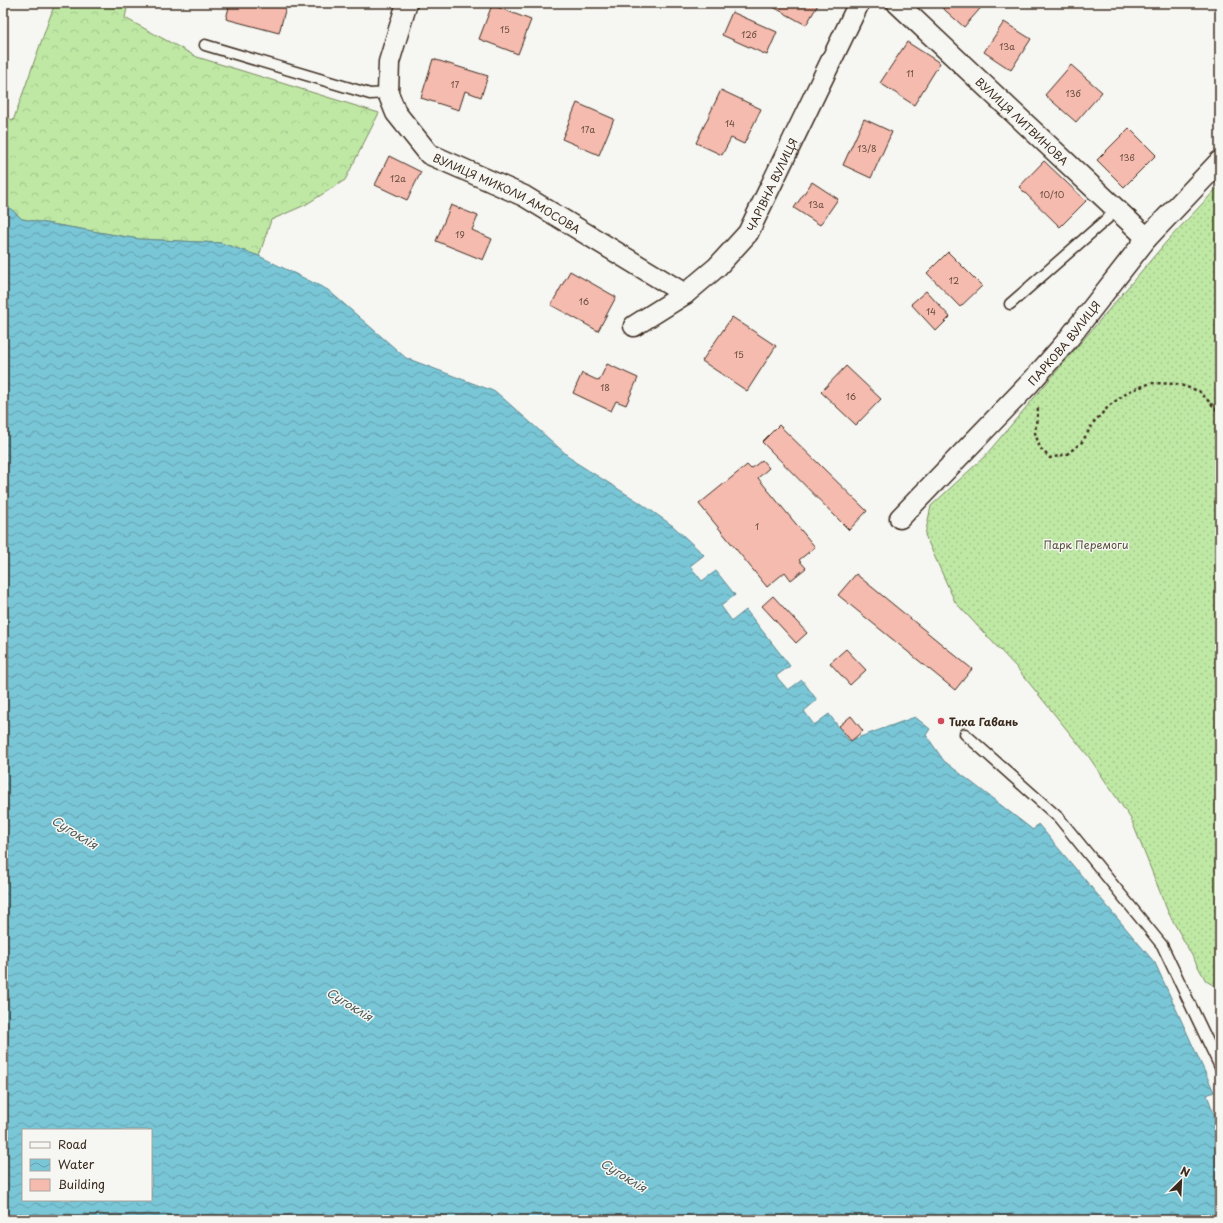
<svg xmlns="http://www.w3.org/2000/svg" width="1223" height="1223" font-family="'Playpen Sans',sans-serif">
<defs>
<pattern id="grass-dots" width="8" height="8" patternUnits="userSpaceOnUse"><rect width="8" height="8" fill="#bee8a4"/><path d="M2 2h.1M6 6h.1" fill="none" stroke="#a4c78d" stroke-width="1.8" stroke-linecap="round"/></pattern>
<pattern id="forest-crowns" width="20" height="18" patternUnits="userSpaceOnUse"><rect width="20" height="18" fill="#bee8a4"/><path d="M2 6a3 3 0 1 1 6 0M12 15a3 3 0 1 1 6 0" fill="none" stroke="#a4c78d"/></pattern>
<pattern id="water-waves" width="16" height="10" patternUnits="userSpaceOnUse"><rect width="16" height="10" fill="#79c6d7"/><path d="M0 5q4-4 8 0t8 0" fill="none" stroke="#64a1ae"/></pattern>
</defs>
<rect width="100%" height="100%" fill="#f6f6f2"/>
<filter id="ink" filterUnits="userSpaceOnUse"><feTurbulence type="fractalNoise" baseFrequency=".025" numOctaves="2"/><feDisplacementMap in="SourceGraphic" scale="8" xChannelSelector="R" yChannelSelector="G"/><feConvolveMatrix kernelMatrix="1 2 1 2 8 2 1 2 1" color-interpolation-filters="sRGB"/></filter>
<g filter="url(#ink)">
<path fill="url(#grass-dots)" stroke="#7c8961" d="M1220,185V989L1206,981L1168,912L1131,819L1089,757L1017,668L955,602L925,535L931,506L984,457L1167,241Z"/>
<path fill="url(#forest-crowns)" stroke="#7c8961" d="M55,3H128L125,18L197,57L379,113L345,180L305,205L271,220L259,256L221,243L139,239L22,219L3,202V112L13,121Z"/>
<path fill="url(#water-waves)" stroke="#60888d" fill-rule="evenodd" d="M3,202L22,219L139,239L221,243L259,256L328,290L406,358L496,392L575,462L639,502L673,526L704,555L690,566L702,581L716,571L735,595L721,606L732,621L746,610L790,666L776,676L788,690L802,680L817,700L804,711L814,725L829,714L849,741L915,717L930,729L926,735L944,761L1033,830L1038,824L1155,963L1214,1092L1207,1095L1220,1130V1220H3ZM23,1130H151V1200H23Z"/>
<path fill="#f5bbaf" stroke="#3b2a1e" d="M230,3H287L279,33L226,19Z
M766,3H819L806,25Z
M937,3H985L964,27Z
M492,5L531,20L518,54L479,39Z
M732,12L777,32L767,55L722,35Z
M1004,22L1031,39L1011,70L984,52Z
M907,42L940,63L914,105L880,83Z
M433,59L488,76L481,97L465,91L459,110L421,98Z
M1071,65L1102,92L1076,122L1045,95Z
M721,90L761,109L744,144L731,138L722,155L696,143Z
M577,103L614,119L599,155L562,139Z
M864,119L892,132L871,178L843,165Z
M1129,128L1156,155L1124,187L1097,160Z
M389,156L421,172L407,200L375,185Z
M1044,161L1086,201L1060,227L1019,187Z
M812,182L838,199L820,225L794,208Z
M451,205L478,216L472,230L492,239L483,260L436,241Z
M948,252L982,286L960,307L927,273Z
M570,271L616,297L598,331L551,305Z
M926,291L950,317L936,331L911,304Z
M732,317L776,346L747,391L702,361Z
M607,364L638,378L626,405L616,401L611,411L573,393L582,373L599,381Z
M846,366L881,399L856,425L821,392Z
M779,425L867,511L849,530L762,442Z
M762,460L769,468L758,478L815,547L799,560L806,568L791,580L785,572L767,587L699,504L747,465L751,469Z
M856,574L972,669L955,690L838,595Z
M773,596L807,633L796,643L762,606Z
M846,649L866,670L850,685L830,663Z
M851,716L863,731L851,741L839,726Z"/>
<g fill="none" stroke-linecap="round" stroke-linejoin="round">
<defs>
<path id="lane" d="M205,45L370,94L388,93
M1010,304L1117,210
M965,734L1059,818L1162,945L1220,1067"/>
<g id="street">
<path id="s1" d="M407,3L389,62L388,93L396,113L429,154L524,196L685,294"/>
<path id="s2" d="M897,3L1147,238"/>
<path id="s3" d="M634,326L685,294L717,267L748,233L859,3"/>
<path id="s4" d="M900,518L1030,383L1066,342L1147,238L1220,161"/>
</g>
</defs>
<use href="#lane" stroke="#3b2a1e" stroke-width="13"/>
<use href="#street" stroke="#3b2a1e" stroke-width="23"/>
<path stroke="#3b2a1e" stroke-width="2.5" stroke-dasharray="3 3" stroke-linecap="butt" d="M1038,408L1035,433L1040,448L1050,458L1067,454L1082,442L1094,422L1110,405L1130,391L1151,383L1177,384L1199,391L1220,413"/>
<use href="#lane" stroke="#f6f6f2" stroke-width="10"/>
<use href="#street" stroke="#f6f6f2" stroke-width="20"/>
</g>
</g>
<circle fill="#d1495b" stroke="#f6f6f2" stroke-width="1.5" cx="941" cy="721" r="4"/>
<g text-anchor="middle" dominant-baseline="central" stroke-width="3" stroke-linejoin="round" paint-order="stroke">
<g font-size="9" fill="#6a4e42">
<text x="505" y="29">15</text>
<text x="749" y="34">12б</text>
<text x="1007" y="46">13а</text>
<text x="910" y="73">11</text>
<text x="455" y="84">17</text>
<text x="1073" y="93">13б</text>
<text x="730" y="123">14</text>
<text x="588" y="129">17а</text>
<text x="867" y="148">13/8</text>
<text x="1127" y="157">13в</text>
<text x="398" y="178">12а</text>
<text x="1052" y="194">10/10</text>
<text x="816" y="204">13а</text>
<text x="460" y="234">19</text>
<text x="954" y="280">12</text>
<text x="584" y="301">16</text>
<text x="931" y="311">14</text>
<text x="739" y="354">15</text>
<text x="605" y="387">18</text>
<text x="851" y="396">16</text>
<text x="757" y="526">1</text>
</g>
<g font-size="11" fill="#3b2a1e" stroke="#f6f6f2">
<text stroke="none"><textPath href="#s2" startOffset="172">ВУЛИЦЯ ЛИТВИНОВА</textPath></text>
<text stroke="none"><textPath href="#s3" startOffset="202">ЧАРІВНА ВУЛИЦЯ</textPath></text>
<text stroke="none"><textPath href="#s1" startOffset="254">ВУЛИЦЯ МИКОЛИ АМОСОВА</textPath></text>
<text stroke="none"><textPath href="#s4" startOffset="240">ПАРКОВА ВУЛИЦЯ</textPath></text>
</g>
<g font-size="11" fill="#555039" stroke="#f6f6f2">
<text x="1086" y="544">Парк Перемоги</text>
</g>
<g font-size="11" font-weight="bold" fill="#3b2a1e" stroke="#f6f6f2" text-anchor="start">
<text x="949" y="721">Тиха Гавань</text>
</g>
<g font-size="12" font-style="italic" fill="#4e5956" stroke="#f6f6f2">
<text transform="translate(75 832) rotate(32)">Сугоклія</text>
<text transform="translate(350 1004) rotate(32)">Сугоклія</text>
<text transform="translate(624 1175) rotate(32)">Сугоклія</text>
</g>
</g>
<rect width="1223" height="1223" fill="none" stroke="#f6f6f2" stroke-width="16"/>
<rect x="8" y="8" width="1207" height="1207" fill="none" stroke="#3b2a1e" stroke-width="1.5" filter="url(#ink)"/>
<rect x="22" y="1129" width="130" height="72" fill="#f6f6f2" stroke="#aba49d"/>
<rect x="30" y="1142" width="20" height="6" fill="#f6f6f2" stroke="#aba49d"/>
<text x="58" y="1149" font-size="12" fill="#3b2a1e">Road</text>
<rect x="30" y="1159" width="20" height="12" fill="url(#water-waves)" stroke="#aba49d"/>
<text x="58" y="1169" font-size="12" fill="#3b2a1e">Water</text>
<rect x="30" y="1179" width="20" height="12" fill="#f5bbaf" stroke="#aba49d"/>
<text x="58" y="1189" font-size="12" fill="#3b2a1e">Building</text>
<g transform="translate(1181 1181) rotate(24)" stroke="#f6f6f2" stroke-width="3" paint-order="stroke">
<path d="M0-3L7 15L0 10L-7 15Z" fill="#3b2a1e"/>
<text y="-6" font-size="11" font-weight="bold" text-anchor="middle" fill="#3b2a1e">N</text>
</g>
</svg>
